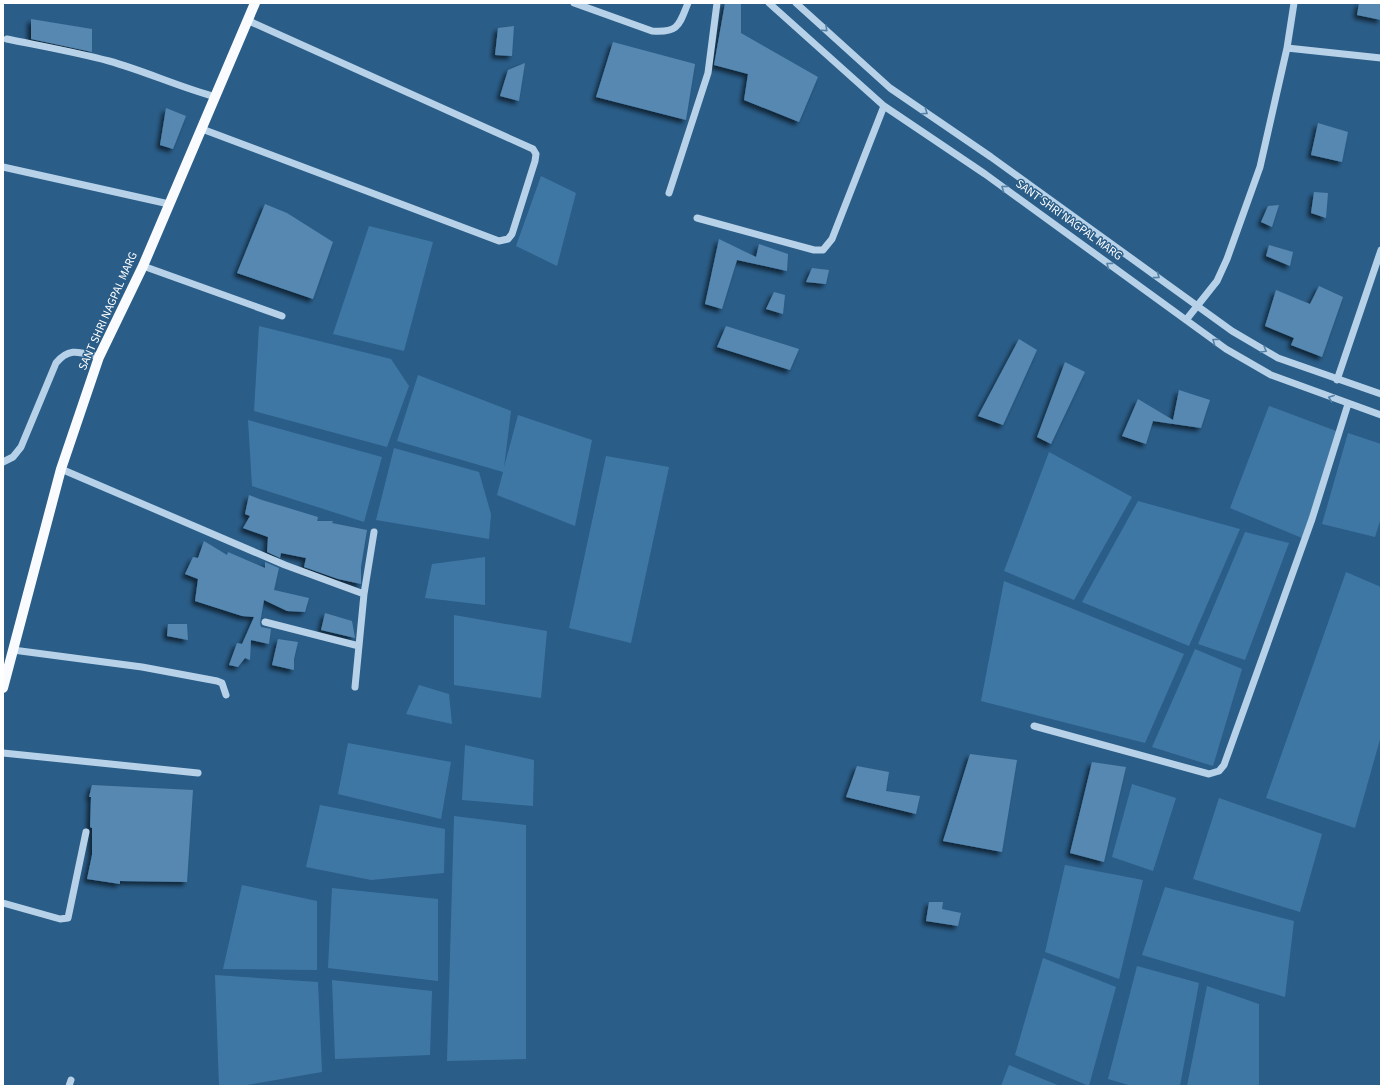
<svg xmlns="http://www.w3.org/2000/svg" width="1384" height="1089" font-family="'Source Sans 3',sans-serif">
<defs>
<filter id="shadow"><feDropShadow dx="-3.5" dy="3.5" stdDeviation="2" flood-color="#0009"/></filter>
</defs>
<rect width="100%" height="100%" fill="#2a5d88"/>
<path fill="#3f77a4" d="M541,176L576,193L557,266L516,246Z
M369,226L433,242L404,351L333,334Z
M259,326L391,359L409,386L387,447L254,411Z
M418,375L511,411L504,467L518,415L592,440L575,526L497,495L503,472L397,441Z
M1269,406L1339,432L1302,538L1230,508Z
M248,420L382,457L364,522L252,486Z
M1348,433L1381,444V518L1375,537L1322,524Z
M394,448L479,472L491,514L489,539L376,520Z
M1049,452L1132,497L1074,600L1004,571Z
M606,456L669,467L631,643L569,628Z
M1138,501L1240,529L1189,646L1082,602Z
M1245,532L1289,543L1245,660L1198,644Z
M485,557V605L425,598L432,564Z
M1346,572L1381,587V736L1355,828L1266,798Z
M1004,581L1184,654L1145,743L981,701Z
M454,615L547,631L541,698L454,685Z
M1195,649L1242,669L1213,766L1152,747Z
M419,685L449,694L452,724L406,714Z
M348,743L451,762L441,819L338,794Z
M465,745L534,760L533,806L462,800Z
M1132,784L1176,798L1153,871L1112,857Z
M1219,798L1322,834L1300,912L1193,879Z
M320,805L445,829L444,873L371,880L306,867Z
M454,816L526,825V1059L447,1061Z
M1065,865L1143,880L1119,979L1045,952Z
M242,885L317,901V970L223,969Z
M1165,887L1294,921L1285,997L1142,955Z
M332,888L438,899V981L328,968Z
M1043,958L1116,987L1089,1086L1015,1055Z
M1137,966L1199,983L1180,1086H1132L1108,1079Z
M215,975L318,982L322,1072L241,1086H219Z
M332,980L432,991L430,1055L335,1059Z
M1207,986L1259,1004V1086H1187Z
M1009,1065L1060,1086H1001Z"/>
<path fill="#5688b1" filter="url(#shadow)" d="M725,3H741V33L818,77L799,122L744,100L748,74L714,65Z
M1359,3H1381V20L1357,15Z
M31,19L92,29V52L31,39Z
M514,26L512,56L495,55L498,28Z
M613,42L695,64L686,120L596,97Z
M525,63L519,101L500,96L508,70Z
M166,108L186,116L173,149L160,145Z
M1318,123L1348,132L1342,162L1311,155Z
M1314,192L1328,193L1326,218L1311,213Z
M265,204L287,213L333,242L313,299L237,273Z
M1279,205L1272,227L1261,222L1268,206Z
M719,239L756,257L759,244L788,254L787,271L737,260L722,309L705,304Z
M1269,245L1293,252L1290,266L1266,256Z
M812,268L829,270L826,284L806,282Z
M1319,286L1343,297L1322,357L1291,345L1294,338L1265,326L1276,290L1310,304Z
M774,292L785,295L783,314L766,309Z
M726,326L799,349L790,370L717,347Z
M1019,339L1037,350L1003,425L978,416Z
M1065,362L1085,372L1051,444L1037,437Z
M1179,390L1210,400L1201,428L1153,421L1146,444L1122,436L1138,399L1173,420Z
M249,495L262,500L318,517L317,521H333L332,523L367,530L361,567V584L338,579L304,567L306,558L281,553L280,558L267,552L268,537L243,528L250,516L245,514Z
M204,541L227,555L228,552L265,568V562L279,568L274,590L309,598L305,612L287,611L264,600L260,623L261,627L271,629L269,644L251,640L250,660L245,658L238,667L229,665L237,643L242,644L254,617L242,616L195,601L198,579L185,574L193,557L198,558Z
M325,613L352,621L355,638L321,630Z
M168,624H187L188,640L167,636Z
M278,639L298,642L294,659V670L272,665Z
M970,754L1017,760L1002,852L943,841Z
M1092,762L1126,767L1104,862L1070,853Z
M857,766L889,772L886,791L920,796L916,814L846,797Z
M92,785L193,790L187,882L120,881V884L87,879L92,855V828L90,827L91,797H89Z
M929,902H943L942,909L961,913L958,926L926,921Z"/>
<g fill="none" stroke-linecap="round" stroke-linejoin="round">
<path stroke="#b7d2e8" stroke-width="7" d="M574,3L652,31C679,33 679,25 688,3
M769,3L884,106L985,174L1226,349L1271,375L1381,415
M796,3L890,88L991,157L1232,331L1278,358L1381,394
M7,39C41,46 75,52 109,61C145,71 179,87 216,97
M1287,48L1381,58
M202,129L499,241L508,239L512,234L535,161L536,154L533,149L249,21
M3,167L169,204
M669,193L708,73L717,3
M697,218L814,250H823L832,239L884,106
M143,266L282,316
M1186,320L1217,281L1227,259L1260,167L1287,48L1294,3
M1337,380L1381,250
M3,462L13,457L21,447L56,363C70,346 81,353 99,357
M61,469L285,565L364,594
M265,622L359,646
M13,650L142,667L217,681L222,683L226,695
M355,687L364,594L374,532
M1034,726L1209,774L1219,771L1224,765L1312,519L1348,404
M3,753L198,773
M3,903L60,919L68,918L86,832
M69,1086L71,1080"/>
<path stroke="#f9fbfe" stroke-width="10" d="M3,688L61,469L99,357L143,266L255,3"/>
</g>
<defs><path id="oneway-chevron" d="M-2-3.5L2.5 0L-2 3.5" fill="none" stroke-width="1.6" stroke-linecap="round" stroke-linejoin="round"/></defs>
<g stroke="#5480a5">
<use href="#oneway-chevron" transform="translate(825 29) rotate(42)"/>
<use href="#oneway-chevron" transform="translate(925 112) rotate(34)"/>
<use href="#oneway-chevron" transform="translate(1004 188) rotate(-144)"/>
<use href="#oneway-chevron" transform="translate(1109 265) rotate(-144)"/>
<use href="#oneway-chevron" transform="translate(1157 276) rotate(36)"/>
<use href="#oneway-chevron" transform="translate(1215 341) rotate(-144)"/>
<use href="#oneway-chevron" transform="translate(1264 350) rotate(30)"/>
<use href="#oneway-chevron" transform="translate(1331 398) rotate(-160)"/>
</g>
<g text-anchor="middle" dominant-baseline="central" stroke-width="3" stroke-linejoin="round" paint-order="stroke">
<g font-size="12" fill="#fff" stroke="#2a5d88">
<text transform="translate(1069 220) rotate(36)">SANT SHRI NAGPAL MARG</text>
<text transform="translate(108 311) rotate(-66)">SANT SHRI NAGPAL MARG</text>
</g>
</g>
<rect width="1384" height="1089" fill="none" stroke="#ffffff" stroke-width="8"/>
</svg>
